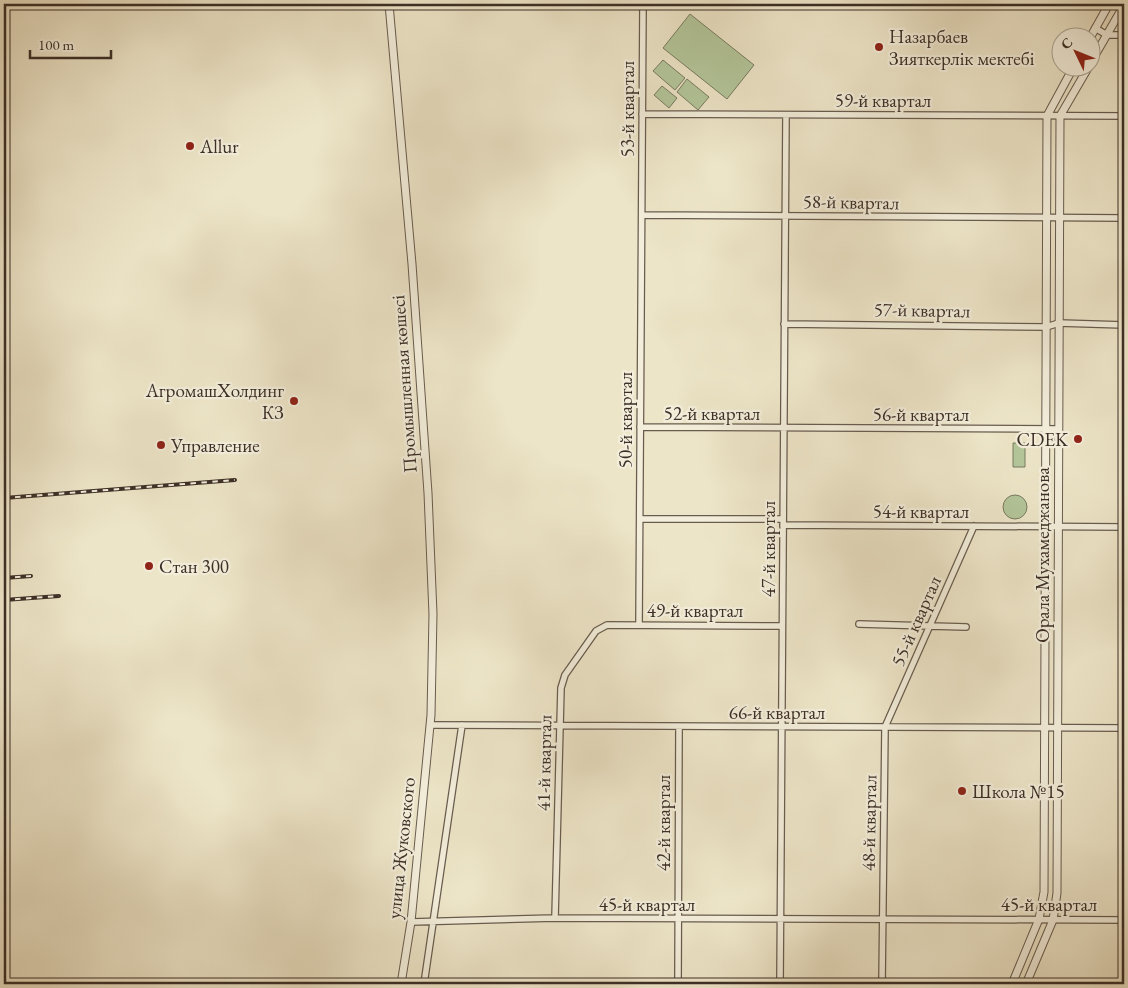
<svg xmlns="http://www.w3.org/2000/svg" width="1128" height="988" font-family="'EB Garamond',serif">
<rect width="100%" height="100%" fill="#ede5c8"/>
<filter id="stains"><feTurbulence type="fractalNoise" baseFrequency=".004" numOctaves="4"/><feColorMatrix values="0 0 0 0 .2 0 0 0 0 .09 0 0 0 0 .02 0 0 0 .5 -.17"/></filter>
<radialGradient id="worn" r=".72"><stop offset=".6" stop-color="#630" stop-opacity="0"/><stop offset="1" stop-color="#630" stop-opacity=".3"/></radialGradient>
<path fill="#b3c69a" stroke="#787a60" d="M690,14L754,65L727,99L663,48Z
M663,60L685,78L675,90L653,71Z
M687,79L709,97L698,110L677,92Z
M662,86L677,98L669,108L654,95Z
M1013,443H1025V467H1013Z
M1003 507a12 12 0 1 1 24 0a12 12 0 1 1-24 0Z"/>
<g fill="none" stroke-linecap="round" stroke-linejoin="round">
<defs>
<path id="minor" d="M1095,28L1107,35H1124
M642,114L1124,116
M642,215L1124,218
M784,324L1046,327L1059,323L1124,325
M640,427L1059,429
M640,519H783
M783,525L1124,527
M859,624L966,627
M639,625L643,4
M430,725L1124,728
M555,918L561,688L565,675L596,631L607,625L782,626
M411,922L555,918L1124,920
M424,984L462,725
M678,984L679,727
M780,984L786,115
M882,984L885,727L974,526"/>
<path id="tertiary" d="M389,4L412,264L428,493L433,614L431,715L411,922L401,984
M1090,38L1109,4
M1090,64L1124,5
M1012,984L1039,919L1044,892L1047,116L1073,68
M1026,984L1053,920L1057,893L1060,116L1088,68"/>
</defs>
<use href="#minor" stroke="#685c4f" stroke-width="8"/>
<use href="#tertiary" stroke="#685c4f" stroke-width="9"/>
<use href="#minor" stroke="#f3eedb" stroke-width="5.5"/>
<use href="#tertiary" stroke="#f3eedb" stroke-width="7"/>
<defs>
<path id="rail" d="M4,498L235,480
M4,578L31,576
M4,600L59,596"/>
</defs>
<use href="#rail" stroke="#3c2f27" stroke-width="4"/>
<use href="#rail" stroke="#f3eedb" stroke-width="2" stroke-dasharray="5.5" stroke-linecap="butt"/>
</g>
<g fill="#8f2418" stroke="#f3eedb" stroke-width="2">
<circle cx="879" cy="47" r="5"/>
<circle cx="190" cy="146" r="5"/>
<circle cx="294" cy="401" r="5"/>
<circle cx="1078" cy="439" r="5"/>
<circle cx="161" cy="445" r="5"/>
<circle cx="149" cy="566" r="5"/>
<circle cx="962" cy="791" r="5"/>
</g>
<g text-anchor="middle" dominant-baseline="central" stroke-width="4.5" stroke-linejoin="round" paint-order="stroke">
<g font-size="19" fill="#3c2f27" stroke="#f3eedb" text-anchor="start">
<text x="889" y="36">Назарбаев<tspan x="889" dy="22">Зияткерлік мектебі</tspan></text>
<text x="200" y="146">Allur</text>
<text x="284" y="390" text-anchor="end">АгромашХолдинг<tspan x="284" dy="22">КЗ</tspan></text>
<text x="1068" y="439" text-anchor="end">CDEK</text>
<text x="171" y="445">Управление</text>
<text x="159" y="566">Стан 300</text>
<text x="972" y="791">Школа №15</text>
</g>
<g font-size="19" fill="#3c2f27" stroke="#f3eedb">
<text x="883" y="100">59-й квартал</text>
<text transform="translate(627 109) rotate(-90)">53-й квартал</text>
<text transform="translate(851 202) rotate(1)">58-й квартал</text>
<text transform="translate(922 310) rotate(1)">57-й квартал</text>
<text transform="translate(404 384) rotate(-94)">Промышленная көшесі</text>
<text x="712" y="413">52-й квартал</text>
<text x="921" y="414">56-й квартал</text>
<text transform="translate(625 420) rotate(-90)">50-й квартал</text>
<text x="921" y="511">54-й квартал</text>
<text transform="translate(768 549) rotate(-90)">47-й квартал</text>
<text transform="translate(1042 555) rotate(-90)">Орала Мухамеджанова</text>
<text x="695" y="610">49-й квартал</text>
<text transform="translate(916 621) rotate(-66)">55-й квартал</text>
<text x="777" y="712">66-й квартал</text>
<text transform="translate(544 763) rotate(-89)">41-й квартал</text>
<text transform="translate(663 823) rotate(-90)">42-й квартал</text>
<text transform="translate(869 823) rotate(-89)">48-й квартал</text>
<text transform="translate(401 848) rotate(-84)">улица Жуковского</text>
<text x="647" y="904">45-й квартал</text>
<text x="1049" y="904">45-й квартал</text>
</g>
</g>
<rect width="1128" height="988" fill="none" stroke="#ede5c8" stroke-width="20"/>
<rect x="5" y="5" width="1118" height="978" fill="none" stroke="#3c2f27" stroke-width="2.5"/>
<rect x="10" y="10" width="1108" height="968" fill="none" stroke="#3c2f27"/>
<g transform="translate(1076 52) rotate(313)"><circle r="24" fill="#f3eedb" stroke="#aaa293"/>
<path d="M0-4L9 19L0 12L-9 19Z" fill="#8f2418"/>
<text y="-8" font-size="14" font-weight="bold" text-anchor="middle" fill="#3c2f27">С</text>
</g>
<path d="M30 50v8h81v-8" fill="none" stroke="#3c2f27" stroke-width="2.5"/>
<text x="38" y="50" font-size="15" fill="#3c2f27" stroke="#f3eedb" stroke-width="4" paint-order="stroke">100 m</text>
<rect width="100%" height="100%" filter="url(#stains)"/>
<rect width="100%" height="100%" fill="url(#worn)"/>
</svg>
